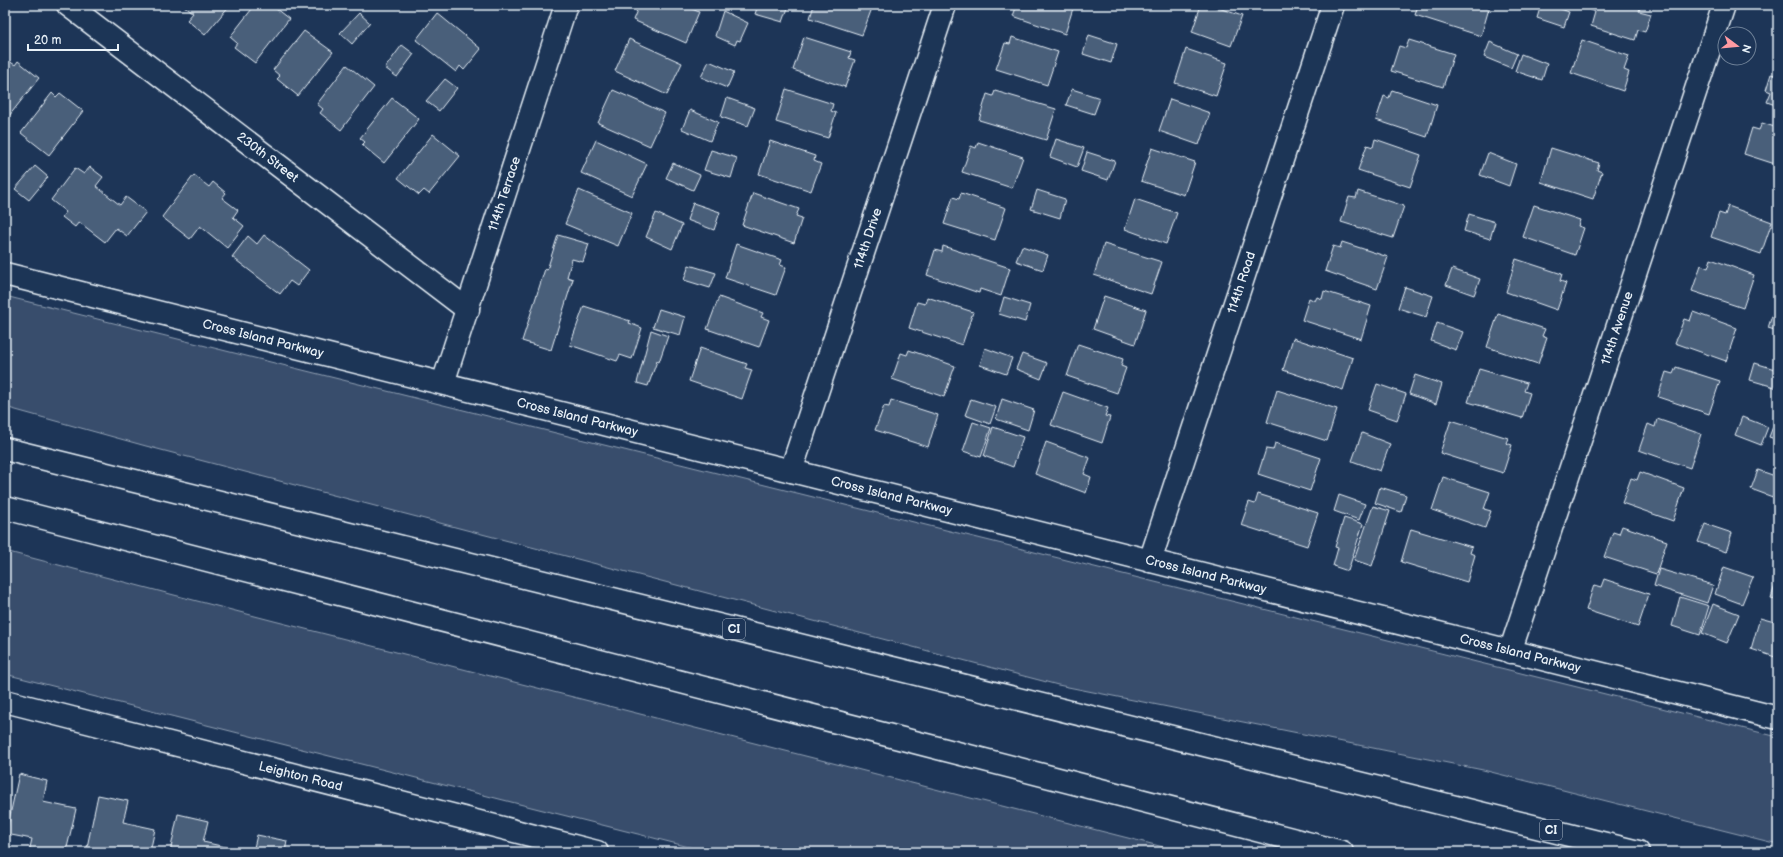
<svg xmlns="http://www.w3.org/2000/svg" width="1783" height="857" font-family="'Balsamiq Sans',sans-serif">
<rect width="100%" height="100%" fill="#1d3557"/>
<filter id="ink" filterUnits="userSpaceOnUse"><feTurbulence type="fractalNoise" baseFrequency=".025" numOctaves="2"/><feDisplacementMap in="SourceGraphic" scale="8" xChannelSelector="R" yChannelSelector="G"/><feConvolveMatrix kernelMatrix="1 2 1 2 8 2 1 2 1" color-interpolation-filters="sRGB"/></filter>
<g filter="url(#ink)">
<path fill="#374d6c" stroke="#909fb2" d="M5,296L1778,737V844L1483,770L1058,685L146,446L5,407Z
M5,551L274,621L1183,852H709L5,674Z"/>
<path fill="#495e7a" stroke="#e8f1f8" d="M183,5H230L205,35L187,20L193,13Z
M255,5H271L289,19L255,63L234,47L237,43L230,37Z
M639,5H683L699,12L686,43L633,20Z
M758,5H789L783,22L755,14Z
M814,5H866L872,8L862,35L810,18Z
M1017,5H1074L1065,34L1013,16Z
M1201,5H1210L1242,16L1231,46L1192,32Z
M1418,5H1490L1481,36L1415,15Z
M1517,5H1533L1532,10Z
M1541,5H1550L1569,12L1564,27L1537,18Z
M1577,5H1641L1639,11L1651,14L1645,32L1638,30L1635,40L1591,26L1595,12Z
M723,11L748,23L740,41L737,40L735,45L715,36Z
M359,13L370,23L352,44L340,33Z
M437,13L481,49L464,70L460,66L456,72L416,40Z
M304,31L333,52L298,96L277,79L280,76L273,70Z
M1089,35L1117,44L1111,63L1083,54Z
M804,37L851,52L849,58L855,60L845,87L793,70Z
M1012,37L1058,52L1047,85L996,69L1005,43L1010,44Z
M629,39L682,63L667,95L615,71Z
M1409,40L1454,54L1443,87L1391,71L1399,46L1406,48Z
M1582,40L1629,56L1624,70L1629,72L1623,91L1571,73Z
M1490,42L1517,54L1511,68L1484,57Z
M402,45L414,54L397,77L385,68Z
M1186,49L1227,63L1216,96L1175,83Z
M1521,54L1547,64L1542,80L1515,71Z
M9,61L15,65L18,61L39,78L5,121V66Z
M709,61L734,72L727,88L701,77Z
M347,65L374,87L341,130L320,113L323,109L317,104Z
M1771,74L1778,76V106L1767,102L1771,92L1766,90Z
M445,79L457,88L439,111L426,101Z
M786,89L833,104L831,111L836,113L828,138L776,122Z
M1072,89L1100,98L1094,114L1066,105Z
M613,90L665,113L650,146L598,123Z
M1392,90L1437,105L1427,137L1376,120L1384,96L1389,98Z
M995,91L1056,109L1046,140L979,120L987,94L993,96Z
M52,93L56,97L60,93L83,111L49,155L21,133Z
M392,98L419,119L384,163L362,145L365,142L360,138Z
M727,98L755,108L748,126L721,117Z
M1170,99L1210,113L1199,145L1159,131Z
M690,110L718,122L710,141L682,129Z
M1762,123L1778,128V165L1744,154L1752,128L1759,130Z
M433,134L460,156L429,194L424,190L419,195L398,178Z
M1056,139L1084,148L1077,167L1050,157Z
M1375,139L1421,155L1410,187L1358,170L1367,145L1373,147Z
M596,140L647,164L632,196L581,173Z
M770,141L815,156L814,161L821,164L811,191L759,174Z
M978,142L1023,157L1012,188L962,172L971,146L976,148Z
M1152,148L1195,162L1184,195L1141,181Z
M1551,148L1599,163L1597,170L1602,172L1593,199L1541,182Z
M711,150L737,158L731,178L704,170Z
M1087,152L1115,161L1108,180L1081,171Z
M1488,153L1516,164L1509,186L1480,175Z
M673,163L700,175L693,190L666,178Z
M35,166L48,177L29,200L15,189Z
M90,167L103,177L96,186L120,205L126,197L146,212L127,236L116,228L105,242L79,222L75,227L62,217L66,212L51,200L75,168L84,174Z
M194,175L209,187L213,182L226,193L222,198L238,210L233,217L244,226L227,248L200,226L190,239L162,217Z
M579,190L632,213L618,246L565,224Z
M1037,190L1065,199L1060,218L1031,209Z
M1358,191L1404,206L1393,238L1341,222L1349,197L1356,198Z
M753,193L799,209L796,216L802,218L794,243L742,225Z
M961,193L1006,208L995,240L944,224L953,197L959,199Z
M1135,199L1177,213L1166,244L1125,229Z
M693,203L720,212L714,230L687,220Z
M1534,205L1580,220L1578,226L1584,228L1575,255L1523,237Z
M1728,206L1772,222L1761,254L1711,237L1719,213L1725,215Z
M656,213L682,225L672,249L646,237Z
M1469,214L1495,222L1490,239L1464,231Z
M264,235L309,270L297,286L290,281L280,294L232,257L248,236L257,244Z
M558,235L589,244L583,262L572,259L567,277L573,279L551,350L522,341L545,269L547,270Z
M1342,242L1388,257L1377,289L1325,271L1333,246L1340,248Z
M736,244L782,260L780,265L786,267L776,295L725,278Z
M1104,244L1162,262L1151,294L1094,275Z
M943,246L1010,268L1001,296L980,289L979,293L927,275L935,250L942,252Z
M1022,246L1048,255L1043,270L1016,261Z
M1516,259L1562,274L1560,281L1566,283L1557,310L1506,292Z
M1711,259L1754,275L1743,308L1692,291L1701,265L1708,268Z
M689,265L716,273L710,288L684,280Z
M1452,269L1480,279L1474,295L1446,285Z
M1405,287L1433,296L1426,317L1398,308Z
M1324,291L1371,306L1361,339L1302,320L1309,298L1315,301L1317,297L1322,299Z
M1104,296L1146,310L1135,344L1093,329Z
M719,297L763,313L761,317L769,320L759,347L707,329Z
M927,297L973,312L962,345L909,328L917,302L925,304Z
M1004,297L1030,305L1025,322L999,314Z
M584,306L630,321L629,323L642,328L632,359L620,355L617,361L570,345Z
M659,309L685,317L680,335L653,327Z
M1774,309L1778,311V331L1768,328Z
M1693,312L1737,328L1726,361L1675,343L1684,319L1690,321Z
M1498,314L1545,329L1542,336L1547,338L1538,364L1487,347Z
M1437,323L1463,332L1456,350L1431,341Z
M651,330L668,336L659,362L657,361L648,386L637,383Z
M1293,338L1353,358L1343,390L1283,370Z
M1078,344L1123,359L1121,366L1126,368L1117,393L1067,376Z
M700,348L747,364L745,368L752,370L742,399L689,381Z
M985,348L1012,358L1006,374L980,365Z
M909,350L955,366L944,397L892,379L901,353L907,355Z
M1022,354L1047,363L1041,379L1016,369Z
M1755,363L1778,370V388L1750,380Z
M1676,367L1720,381L1709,414L1658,397L1666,372L1673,374Z
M1479,369L1527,383L1524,391L1530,393L1522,418L1468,402Z
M1415,375L1442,384L1436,404L1409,394Z
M1377,384L1406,394L1397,420L1368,410Z
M1277,390L1337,409L1327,441L1267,422Z
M1063,392L1108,408L1105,416L1110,417L1102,443L1051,425Z
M971,399L996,407L990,424L965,415Z
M1002,399L1034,410L1028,430L996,419Z
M891,400L938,415L928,447L875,430L884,406L889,407Z
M1742,417L1768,427L1761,445L1735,435Z
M1657,419L1701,434L1690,468L1639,450L1648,424L1655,427Z
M1776,419L1778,420V440L1769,437Z
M1451,420L1508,438L1506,443L1512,445L1503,473L1440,453Z
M973,422L991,428L981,457L963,451Z
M993,427L1023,437L1013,467L984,456Z
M1362,433L1390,444L1380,471L1352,461Z
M1046,442L1090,458L1084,474L1091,477L1086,493L1035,474Z
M1275,443L1321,458L1310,491L1258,474L1266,449L1273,450Z
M1758,470L1778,477V499L1751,489Z
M1640,472L1684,488L1673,521L1622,503L1631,478L1637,480Z
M1443,477L1490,492L1484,509L1491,511L1485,528L1432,510Z
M1380,487L1406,495L1401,512L1375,503Z
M1258,494L1318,513L1307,546L1241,525L1249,502L1255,504Z
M1339,495L1365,504L1359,520L1334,511Z
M1373,506L1390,511L1372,566L1354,560Z
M1344,518L1363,524L1348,571L1333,566L1338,548L1335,547Z
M1705,524L1732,533L1726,552L1698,542Z
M1622,526L1667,541L1656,574L1604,557L1613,532L1619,534Z
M1411,529L1472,547L1470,553L1475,555L1467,582L1401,562Z
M1724,567L1753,577L1742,604L1715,594Z
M1659,569L1713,585L1707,603L1654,586Z
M1778,576V600L1771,598Z
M1604,579L1649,594L1638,627L1586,610L1594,585L1601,587Z
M1680,597L1709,606L1700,635L1672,626Z
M1713,604L1739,614L1727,643L1702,633Z
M1760,618L1778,623V658L1751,649Z
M19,774L47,781L43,802L76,809L66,852H29L32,839L6,834Z
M98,795L128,801L123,822L155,829L150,852H86Z
M178,814L208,821L203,842L235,849L234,852H170Z
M257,835L287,841L285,852H253Z"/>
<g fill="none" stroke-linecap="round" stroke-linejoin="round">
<defs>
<g id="street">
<path id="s1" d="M68,5L468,310"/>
<path id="s2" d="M5,274L1778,718"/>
<path id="s3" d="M443,383L566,5"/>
<path id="s4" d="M791,471L945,5"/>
<path id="s5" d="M1150,561L1333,5"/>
<path id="s6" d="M1510,652L1724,5"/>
<path id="s7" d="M5,701L597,852"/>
</g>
<path id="highway" d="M5,449L1638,852
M5,508L1342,852"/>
</defs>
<use href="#street" stroke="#e8f1f8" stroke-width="25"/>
<use href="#highway" stroke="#e8f1f8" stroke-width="25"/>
<use href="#street" stroke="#1d3557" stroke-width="22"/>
<use href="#highway" stroke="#1d3557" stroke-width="22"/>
</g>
</g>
<g text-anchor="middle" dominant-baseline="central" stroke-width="4" stroke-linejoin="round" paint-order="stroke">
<g fill="#1d3557" stroke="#abb9c8" stroke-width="1">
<rect x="723" y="619" width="22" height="20" rx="3"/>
<rect x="1540" y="820" width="22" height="20" rx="3"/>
</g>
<g font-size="12" font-weight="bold" fill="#e8f1f8">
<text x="734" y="629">CI</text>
<text x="1551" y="830">CI</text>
</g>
<g font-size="13" fill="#e8f1f8" stroke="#1d3557">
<text stroke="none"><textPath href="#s1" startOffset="251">230th Street</textPath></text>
<text stroke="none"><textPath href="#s3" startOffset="199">114th Terrace</textPath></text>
<text stroke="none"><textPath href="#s4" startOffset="245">114th Drive</textPath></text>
<text stroke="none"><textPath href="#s5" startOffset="293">114th Road</textPath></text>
<text stroke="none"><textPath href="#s6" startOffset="341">114th Avenue</textPath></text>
<text stroke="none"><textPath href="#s2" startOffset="266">Cross Island Parkway</textPath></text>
<text stroke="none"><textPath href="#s2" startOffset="590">Cross Island Parkway</textPath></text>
<text stroke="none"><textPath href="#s2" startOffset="914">Cross Island Parkway</textPath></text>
<text stroke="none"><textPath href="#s2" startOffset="1238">Cross Island Parkway</textPath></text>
<text stroke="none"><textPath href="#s2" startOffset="1562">Cross Island Parkway</textPath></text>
<text stroke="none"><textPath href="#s7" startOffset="305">Leighton Road</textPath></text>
</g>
</g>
<rect width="1783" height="857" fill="none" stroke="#1d3557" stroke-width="20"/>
<rect x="10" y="10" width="1763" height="837" fill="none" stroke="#e8f1f8" stroke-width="1.5" filter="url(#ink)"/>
<g transform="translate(1737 46) rotate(106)"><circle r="19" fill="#1d3557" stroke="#6e8097"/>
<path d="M0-3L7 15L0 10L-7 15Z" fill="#ff9aa2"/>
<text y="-6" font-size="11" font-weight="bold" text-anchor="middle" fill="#e8f1f8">N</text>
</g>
<path d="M28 44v6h90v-6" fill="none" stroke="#e8f1f8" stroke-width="2"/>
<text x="34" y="44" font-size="12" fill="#e8f1f8" stroke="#1d3557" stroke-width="3" paint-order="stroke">20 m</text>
</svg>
